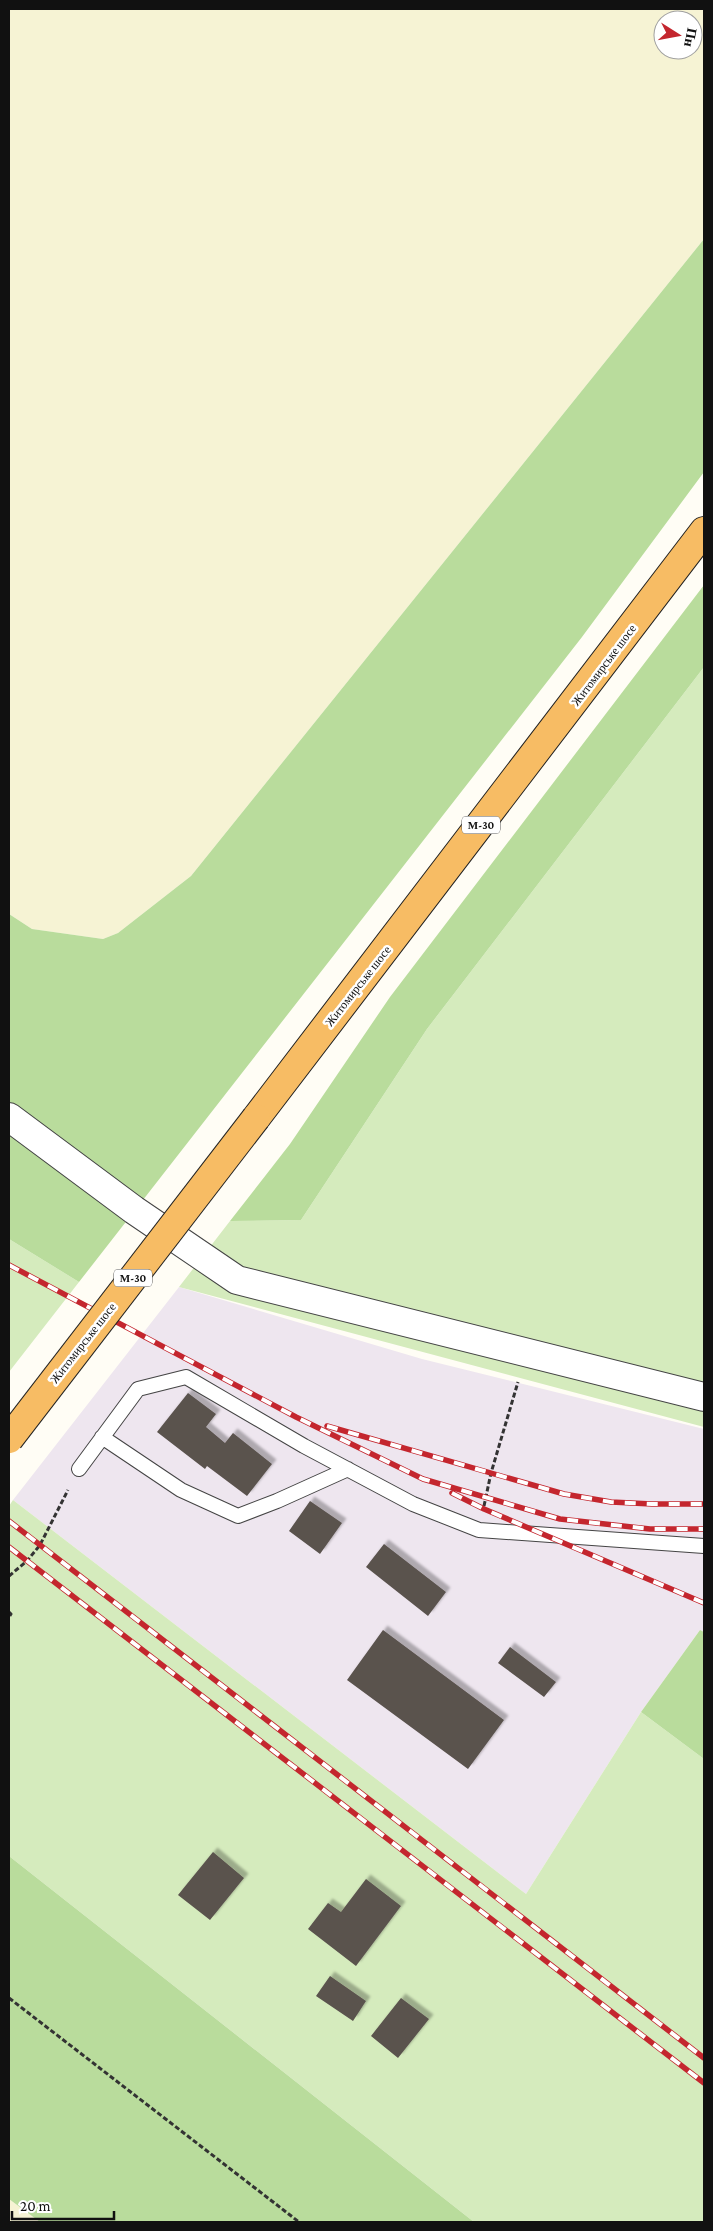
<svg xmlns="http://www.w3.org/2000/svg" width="713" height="2231" font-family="'Crimson Pro',serif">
<defs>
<filter id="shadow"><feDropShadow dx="4.5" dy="-4.5" stdDeviation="1" flood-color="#0004"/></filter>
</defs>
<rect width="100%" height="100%" fill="#fffdf5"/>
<path fill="#eee6ef" d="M179,1287L422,1359L704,1429V1632L700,1630L641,1712L526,1894L13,1500Z"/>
<path fill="#f6f3d4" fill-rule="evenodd" d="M9,9H704V239L191,876L118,933L103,939L32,929L9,914ZM663,20H693V50H663Z
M9,2199L40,2222H9Z"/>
<path fill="#d5ebbd" d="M704,667V1427L179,1287L230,1221L301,1220L427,1029Z
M9,1239L79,1282L9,1372Z
M13,1500L526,1894L641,1712L704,1759V2222H474L9,1856V1506Z"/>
<path fill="#b9dc9c" d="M704,239V472L582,637L79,1282L9,1239V914L32,929L103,939L118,933L191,876Z
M704,585V667L427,1029L301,1220L230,1221L290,1144L390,997Z
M700,1630L704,1632V1759L641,1712Z
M9,1856L474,2222H40L9,2199Z"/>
<path fill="#5a524d" filter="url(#shadow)" d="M188,1393L216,1414L206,1427L225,1443L233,1433L272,1464L247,1496L207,1466L205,1469L157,1432Z
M310,1501L342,1523L320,1554L289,1531Z
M384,1544L446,1592L428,1616L366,1567Z
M383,1630L504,1720L468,1769L347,1680Z
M510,1647L556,1682L544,1697L498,1663Z
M213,1852L244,1878L210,1920L178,1895Z
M366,1879L401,1906L356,1966L308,1929L328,1903L341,1912Z
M330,1976L366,2001L353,2021L316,1996Z
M401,1998L429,2019L398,2058L371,2036Z"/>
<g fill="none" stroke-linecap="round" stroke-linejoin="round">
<defs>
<path id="service" d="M102,1437L181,1490L238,1516L277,1501L348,1469
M79,1469L138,1389L186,1377L304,1446L413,1504L479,1530L704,1546"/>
<path id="tertiary" d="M9,1117L134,1210L237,1280L704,1397"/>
<path id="trunk" d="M256,1118L704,531"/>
</defs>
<use href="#service" stroke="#444" stroke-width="16"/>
<use href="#tertiary" stroke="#444" stroke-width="30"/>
<use href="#trunk" stroke="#222" stroke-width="30"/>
<path stroke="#333" stroke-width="3" stroke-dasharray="5 2.5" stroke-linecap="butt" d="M484,1506L491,1473L518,1382
M9,1576L27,1561L40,1545L68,1490
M9,1612L11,1614L9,1617
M9,1998L299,2222"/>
<use href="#service" stroke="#fff" stroke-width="14"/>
<use href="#tertiary" stroke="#fff" stroke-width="28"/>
<use href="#trunk" stroke="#f7bc64" stroke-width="28"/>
<defs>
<path id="rail" d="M9,1265L296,1417L423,1479L560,1519L650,1529H704
M327,1426L564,1494L611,1502L652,1504H704
M452,1493L484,1509L704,1603
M9,1521L704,2058
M9,1547L704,2083"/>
</defs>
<use href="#rail" stroke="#c4262e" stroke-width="5.5"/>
<use href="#rail" stroke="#fff" stroke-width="4" stroke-dasharray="11" stroke-linecap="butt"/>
<defs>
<path id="trunk-bridge" d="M9,1439L256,1118"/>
</defs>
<use href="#trunk-bridge" stroke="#222" stroke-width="30" stroke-linecap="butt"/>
<use href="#trunk-bridge" stroke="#f7bc64" stroke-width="28"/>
</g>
<g text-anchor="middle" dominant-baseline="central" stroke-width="5" stroke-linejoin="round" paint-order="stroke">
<g fill="#fff" stroke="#585858" stroke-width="1">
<rect x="462" y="816.5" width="38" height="17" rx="4"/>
<rect x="114" y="1269.5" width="38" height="17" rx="4"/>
</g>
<g font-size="11" font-weight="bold" fill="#111">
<text x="481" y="825">М-30</text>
<text x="133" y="1278">М-30</text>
</g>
<g font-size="12" fill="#111" stroke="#fff">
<text transform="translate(604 665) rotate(-53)">Житомирське шосе</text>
<text transform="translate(358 986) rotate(-52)">Житомирське шосе</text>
<text transform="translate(83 1343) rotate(-52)">Житомирське шосе</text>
</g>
</g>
<rect width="713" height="2231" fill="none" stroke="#111111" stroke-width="20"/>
<g transform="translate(678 35) rotate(101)"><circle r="24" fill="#ffffff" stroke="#a0a0a0"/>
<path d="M0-4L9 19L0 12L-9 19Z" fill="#c4262e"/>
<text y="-8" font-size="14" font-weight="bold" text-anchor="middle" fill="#111111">Пн</text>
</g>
<path d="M12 2211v8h102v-8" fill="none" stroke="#111111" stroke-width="2.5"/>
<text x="20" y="2211" font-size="15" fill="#111111" stroke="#ffffff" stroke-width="4" paint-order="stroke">20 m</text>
</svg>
